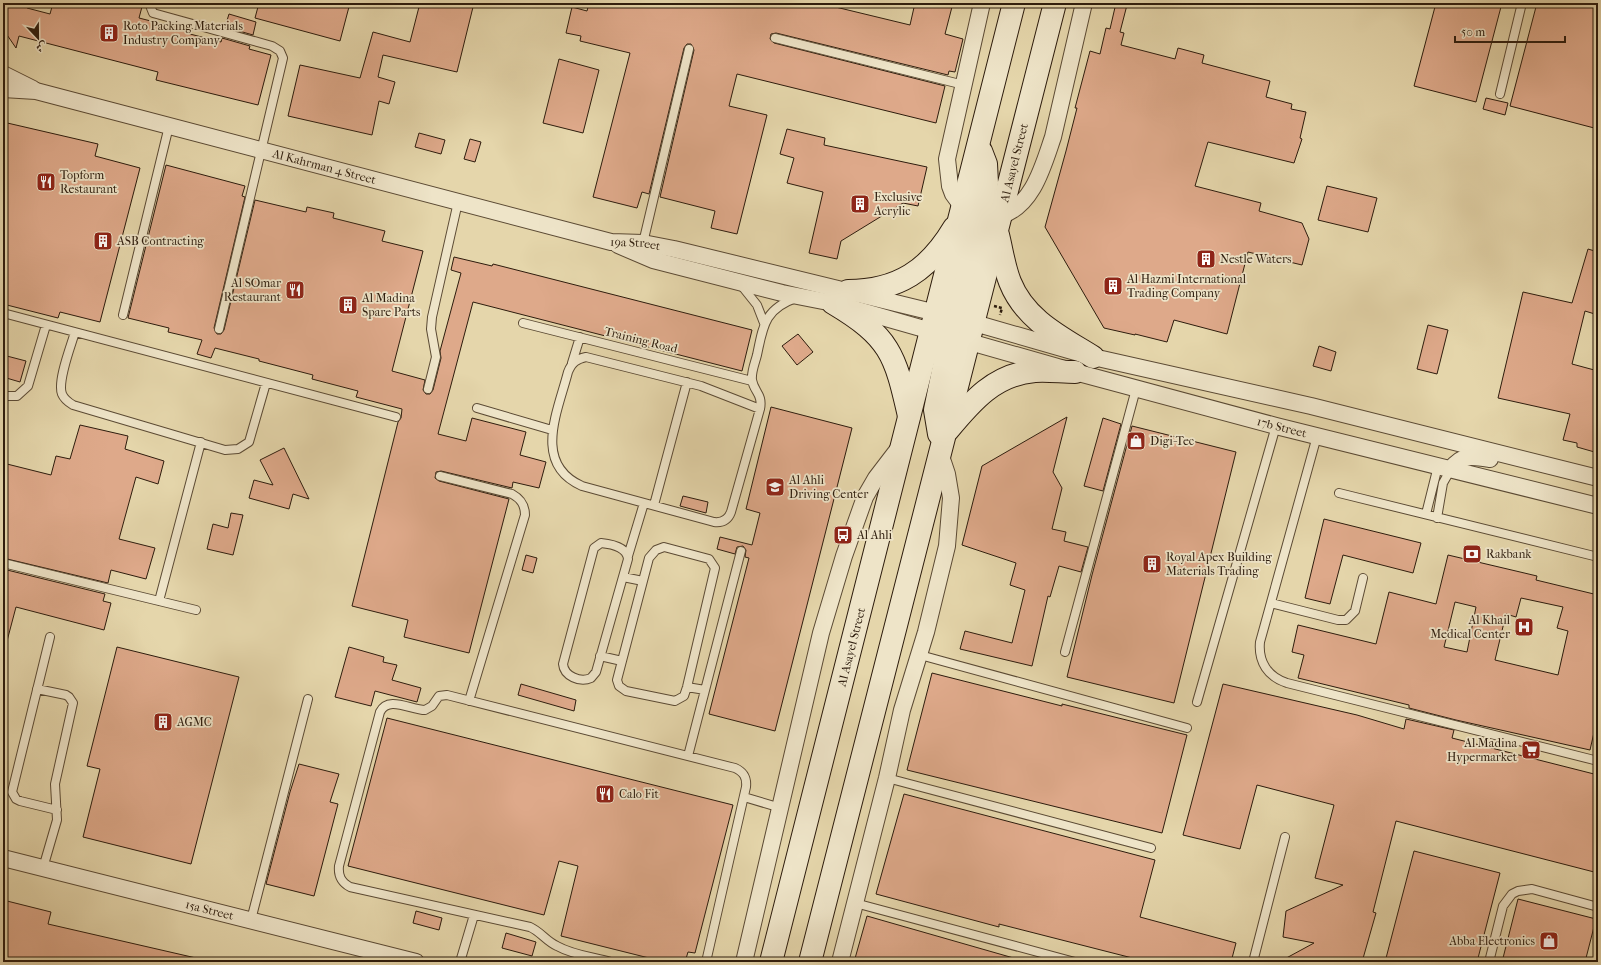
<svg xmlns="http://www.w3.org/2000/svg" width="1601" height="965" font-family="'IM FELL French Canon',Amiri,serif">
<rect width="100%" height="100%" fill="#e5d6ab"/>
<filter id="stains"><feTurbulence type="fractalNoise" baseFrequency=".005" numOctaves="4"/><feColorMatrix values="0 0 0 0 .2 0 0 0 0 .09 0 0 0 0 .02 0 0 0 .5 -.17"/></filter>
<radialGradient id="worn" r=".72"><stop offset=".6" stop-color="#630" stop-opacity="0"/><stop offset="1" stop-color="#630" stop-opacity=".3"/></radialGradient>
<path fill="#dea98a" stroke="#2d1c0d" fill-rule="evenodd" d="M3,3H19L28,5L27,8L50,14L53,3H143L139,18L190,31V34L221,42L222,38L250,46L249,49L271,55L258,105L156,80L158,72L19,36L16,48L3,29Z
M259,3H350L340,41L255,18Z
M420,3H474L457,72L383,55L378,77L395,82L389,104L379,101L372,135L288,116L300,65L360,78L373,32L410,42Z
M589,3H819L910,25L915,3H953L945,34L963,39L955,72L949,71L948,75L776,33L771,34L770,39L774,43L945,86L936,123L737,74L729,106L767,115L737,234L711,228L715,211L660,197L694,50L691,44H687L684,48L649,194L642,192L637,208L593,197L630,53L580,41L581,36L566,33L572,7L587,11Z
M1116,3L1127,5L1120,32L1124,33L1121,45L1175,59L1178,48L1204,55L1202,63L1270,81L1266,97L1292,104L1291,109L1306,112L1300,138L1302,139L1294,163L1208,142L1195,186L1261,203L1259,211L1302,223L1309,239L1302,265L1248,252L1227,334L1174,320L1167,342L1135,334V335L1104,328L1045,227L1066,151L1077,108H1075L1090,51L1100,54L1106,28L1110,29Z
M1436,3H1502L1476,102L1414,86Z
M1537,3H1598V129L1510,106Z
M229,14L256,22L253,35L225,27Z
M559,59L599,70L583,133L543,123Z
M1486,98L1508,103L1505,115L1483,109Z
M3,122L98,144L95,156L140,168L100,322L60,312L58,318L3,304Z
M787,129L825,138L824,145L927,167L918,206L903,203L841,241L837,259L809,253L823,192L787,183L794,158L780,154Z
M419,133L445,140L441,154L415,147Z
M470,139L481,142L475,162L464,159Z
M166,165L245,186L242,196L245,197L214,328L217,334H221L224,330L255,200L306,212L307,207L334,213L333,218L385,231L382,241L423,251L392,371L425,380L423,390L426,394H430L433,390L441,358L440,351L461,273L451,270L454,257L492,266L493,264L752,330L742,371L473,302L438,434L466,441L472,418L526,432L520,455L546,462L539,488L513,482L512,488L441,471L436,472L435,478L439,481L509,499L469,653L404,637L408,620L352,606L398,422L401,418L402,409L356,397L358,391L312,379L313,375L259,361V359L215,348L211,358L197,354L202,340L168,332L169,328L128,318Z
M1327,186L1377,198L1368,232L1318,220Z
M1588,249L1598,252V315L1585,311L1572,364L1598,371V453L1577,447V443L1563,440L1570,414L1498,398L1523,292L1572,303Z
M1428,325L1448,330L1437,374L1417,369Z
M798,334L813,352L797,365L782,346Z
M1319,346L1336,352L1331,371L1313,366Z
M3,355L26,361L20,382L3,377Z
M771,407L852,428L775,731L709,714L749,558L745,557L746,550L743,546L737,547L735,554L717,549L720,537L752,545L760,513L746,509Z
M1067,417L1053,472L1062,488L1052,529L1066,532L1064,541L1088,547L1081,572L1059,566L1050,597L1048,596L1032,666L960,649L965,631L1012,643L1025,590L1010,585L1016,563L962,545L982,466Z
M1103,418L1121,424L1103,491L1084,486Z
M80,425L128,436L125,449L164,461L158,484L136,477L119,539L155,548L146,579L111,570L108,583L3,558V463L51,475L56,456L70,459Z
M1132,426L1236,452L1174,703L1067,677L1092,575Z
M284,448L309,499L293,494L289,509L249,498L254,480L273,485L260,460Z
M683,496L708,502L706,513L680,506Z
M231,513L243,515L233,555L207,549L213,524L228,528Z
M1324,519L1421,543L1413,573L1343,555L1330,604L1305,598Z
M526,555L537,558L533,573L522,570Z
M1448,555L1537,576L1536,580L1598,595V715L1590,750L1456,720L1409,708V705L1298,678L1304,655L1292,652L1298,625L1376,644L1389,592L1436,604ZM1521,598L1563,607L1557,628L1568,631L1558,675L1495,660L1506,614L1516,617ZM1455,602L1476,607L1467,652L1444,647Z
M3,569L105,594L103,601L111,603L104,630L16,607L7,641L3,640Z
M117,647L239,677L191,864L83,837L100,769L87,766Z
M349,647L384,657L383,662L397,665L392,680L421,688L417,702L375,691L371,706L335,697Z
M932,673L1062,706V704L1187,735L1162,833L907,770Z
M521,684L576,700L574,711L518,695Z
M1223,684L1357,715L1404,729L1406,719L1454,730L1452,738L1598,775V873L1396,821L1373,912L1376,913L1362,962H1279L1314,943L1283,937L1286,911L1343,885L1315,878L1334,805L1257,785L1240,849L1183,835Z
M387,718L733,805L695,953L688,952L685,962H665L561,936L578,866L559,861L544,915L348,866Z
M299,764L339,774L330,802L338,804L314,896L266,884L290,792Z
M904,794L1155,860L1140,917L1236,943L1231,962H1148L999,924V927L876,894Z
M1414,851L1500,873L1477,962H1385Z
M1518,899L1596,919L1585,962H1502Z
M3,900L51,912L48,924L196,958V962H3Z
M416,911L442,918L439,930L413,923Z
M867,916L1017,959V962H854Z
M506,933L536,942L532,956L502,948Z"/>
<g fill="none" stroke-linecap="round" stroke-linejoin="round">
<defs>
<path id="lane" d="M149,3L153,13L272,46L280,51L283,58L219,329
M775,38L964,85
M1500,94L1522,3
M643,243L689,49
M741,285L757,305L764,323
M3,313L396,417
M123,315L169,126
M523,323L752,381
M75,332C71,346 57,381 62,394C64,399 68,402 73,405L225,450L238,449L249,442L266,383
M572,363L580,337
M428,389L436,357L431,329L432,317L458,202
M3,396H17L28,386L46,325
M477,408L552,430
M760,409L701,386L586,357C577,359 572,362 568,372C558,411 532,464 582,486L714,522C722,523 728,520 731,512L760,409C763,394 754,392 752,380C751,372 755,363 757,355C763,327 764,309 796,298
M1317,436L1260,642C1258,662 1268,677 1287,683L1598,761
M440,476L512,494C521,499 525,505 525,515L469,701
M1339,493L1598,557
M654,505L687,382
M1426,514L1438,466
M1437,518L1443,483L1451,469
M601,543C611,544 627,547 628,559L596,672L591,678C580,683 564,676 563,664L594,548Z
M664,547L709,559L715,568L687,687L684,696L675,701L626,691L619,686L617,680L649,558L656,550Z
M628,556L644,503
M3,563L196,610
M623,577L643,581
M159,601L201,442
M1271,603L1338,620H1346L1355,611L1363,578
M50,637L12,792L16,799L20,801L57,810
M1065,652L1136,389
M920,655L1187,728
M600,656L622,661
M687,687L705,690
M37,689L66,695L69,697L73,703L55,784L57,820L43,868
M1197,702L1276,426
M688,756L741,551
M887,778L1151,848
M744,797L781,808
M855,903L1075,962
M251,920L308,699
M460,962L474,915
M611,962C593,957 573,955 557,946C546,941 541,932 530,927L350,887C341,882 338,876 339,866L380,712C388,695 411,710 425,710L432,706L439,696L447,695L735,768C744,772 747,778 746,787L706,962
M1253,962L1285,837
M1489,962L1503,906L1512,894L1518,891L1532,889L1598,907"/>
<g id="street">
<path d="M3,74L33,89"/>
<path id="s1" d="M3,89L36,91L611,242L643,243L674,249L957,318L1093,357L1311,406L1598,478"/>
<path d="M964,209L953,194L950,186L947,159L982,3"/>
<path d="M1000,216C1033,206 1043,166 1053,137L1084,3"/>
<path id="s2" d="M618,245L653,260L782,293L833,303L1075,372L1276,426L1598,506"/>
<path d="M1451,469C1462,454 1472,456 1490,459"/>
<path id="s3" d="M3,858L416,962"/>
<path d="M744,962L821,633L844,556L865,497L876,478L902,444"/>
<path d="M840,962L887,778L902,710L926,632L947,546L951,498L947,474L940,453"/>
</g>
<g id="secondary">
<path d="M998,235C1002,251 1004,267 1010,282C1025,320 1061,337 1093,357"/>
<path d="M848,291C898,291 929,270 954,228"/>
<path d="M833,303C890,337 895,354 909,416"/>
<path d="M968,342L958,329V307L987,183L986,164L981,151"/>
<path d="M948,430C972,401 995,374 1035,371C1048,370 1062,372 1075,372"/>
<path d="M939,434L935,410L950,337L948,326L942,317"/>
<path id="s4" d="M771,962C852,642 936,323 1014,3"/>
<path id="s5" d="M810,962L1055,3"/>
</g>
</defs>
<use href="#lane" stroke="#5b4a34" stroke-width="10"/>
<use href="#street" stroke="#5b4a34" stroke-width="18"/>
<use href="#secondary" stroke="#2d1c0d" stroke-width="24"/>
<path stroke="#2d1c0d" stroke-width="2.5" stroke-dasharray="3 2" stroke-linecap="butt" d="M994,306L1002,308L1000,315"/>
<use href="#lane" stroke="#eee4c8" stroke-width="8"/>
<use href="#street" stroke="#eee4c8" stroke-width="16"/>
<use href="#secondary" stroke="#eee4c8" stroke-width="22"/>
</g>
<defs>
<symbol id="building-square" viewBox="-11 -11 22 22"><rect x="-9" y="-9" width="18" height="18" rx="4" fill="#8f2418" stroke="#eee4c8"/><path d="M-4-6H4V6H1V3H-1V6H-4ZM-2.5-4.3h1.7v1.8h-1.7ZM.8-4.3h1.7v1.8H.8ZM-2.5-1h1.7V.8h-1.7ZM.8-1h1.7V.8H.8Z" fill="#fff"/></symbol>
<symbol id="restaurant-square" viewBox="-11 -11 22 22"><rect x="-9" y="-9" width="18" height="18" rx="4" fill="#8f2418" stroke="#eee4c8"/><path d="M-5-6h1v4h1v-4h1v4h1v-4h1v5L-1.5 .5V6h-2V.5L-5-1ZM5-6V6H3V1.5H1.5Q1.5-4 5-6Z" fill="#fff"/></symbol>
<symbol id="shop-square" viewBox="-11 -11 22 22"><rect x="-9" y="-9" width="18" height="18" rx="4" fill="#8f2418" stroke="#eee4c8"/><path d="M-5-2.5h2.3a2.7 3.5 0 0 1 5.4 0H5L5.5 6h-11ZM-1.5-2.5h3a1.5 2.3 0 0 0-3 0Z" fill="#fff"/></symbol>
<symbol id="school-square" viewBox="-11 -11 22 22"><rect x="-9" y="-9" width="18" height="18" rx="4" fill="#8f2418" stroke="#eee4c8"/><path d="M0-5L7-2L0 1L-7-2ZM-4 1L0 2.5L4 1V4Q0 6-4 4Z" fill="#fff"/></symbol>
<symbol id="bus-square" viewBox="-11 -11 22 22"><rect x="-9" y="-9" width="18" height="18" rx="4" fill="#8f2418" stroke="#eee4c8"/><path d="M-5-6H5V4H4V6H2V4H-2V6H-4V4H-5ZM-3.5-4V0h7V-4ZM-3.5 1.2v1.5H-2V1.2ZM2 1.2v1.5H3.5V1.2Z" fill="#fff"/></symbol>
<symbol id="bank-square" viewBox="-11 -11 22 22"><rect x="-9" y="-9" width="18" height="18" rx="4" fill="#8f2418" stroke="#eee4c8"/><path d="M-6-4H6V4H-6ZM0-2.3a2.3 2.3 0 1 0 0 4.6a2.3 2.3 0 1 0 0-4.6Z" fill="#fff"/></symbol>
<symbol id="hospital-square" viewBox="-11 -11 22 22"><rect x="-9" y="-9" width="18" height="18" rx="4" fill="#8f2418" stroke="#eee4c8"/><path d="M-5-5h3v3.5h4V-5h3V5h-3V1.5h-4V5h-3Z" fill="#fff"/></symbol>
<symbol id="supermarket-square" viewBox="-11 -11 22 22"><rect x="-9" y="-9" width="18" height="18" rx="4" fill="#8f2418" stroke="#eee4c8"/><path d="M-6-5.5h2.5l.6 2H6L4.5 2H-2.5L-4.4-4H-6ZM-1.5 3.2a1.3 1.3 0 1 0 .1 0ZM3 3.2a1.3 1.3 0 1 0 .1 0Z" fill="#fff"/></symbol>
</defs>
<g fill-rule="evenodd">
<use href="#building-square" x="98" y="22" width="22" height="22"/>
<use href="#restaurant-square" x="35" y="171" width="22" height="22"/>
<use href="#building-square" x="849" y="193" width="22" height="22"/>
<use href="#building-square" x="92" y="230" width="22" height="22"/>
<use href="#building-square" x="1195" y="248" width="22" height="22"/>
<use href="#building-square" x="1102" y="275" width="22" height="22"/>
<use href="#restaurant-square" x="284" y="279" width="22" height="22"/>
<use href="#building-square" x="337" y="294" width="22" height="22"/>
<use href="#shop-square" x="1125" y="430" width="22" height="22"/>
<use href="#school-square" x="764" y="476" width="22" height="22"/>
<use href="#bus-square" x="832" y="524" width="22" height="22"/>
<use href="#bank-square" x="1461" y="543" width="22" height="22"/>
<use href="#building-square" x="1141" y="553" width="22" height="22"/>
<use href="#hospital-square" x="1513" y="616" width="22" height="22"/>
<use href="#building-square" x="152" y="711" width="22" height="22"/>
<use href="#supermarket-square" x="1520" y="739" width="22" height="22"/>
<use href="#restaurant-square" x="594" y="783" width="22" height="22"/>
<use href="#shop-square" x="1538" y="930" width="22" height="22"/>
</g>
<g text-anchor="middle" dominant-baseline="central" stroke-width="3.5" stroke-linejoin="round" paint-order="stroke">
<g font-size="12" fill="#2d1c0d" stroke="#eee4c8" text-anchor="start">
<text x="123" y="26">Roto Packing Materials<tspan x="123" dy="14">Industry Company</tspan></text>
<text x="60" y="175">Topform<tspan x="60" dy="14">Restaurant</tspan></text>
<text x="874" y="197">Exclusive<tspan x="874" dy="14">Acrylic</tspan></text>
<text x="117" y="241">ASB Contracting</text>
<text x="1220" y="259">Nestle Waters</text>
<text x="1127" y="279">Al Hazmi International<tspan x="1127" dy="14">Trading Company</tspan></text>
<text x="281" y="283" text-anchor="end">Al SOmar<tspan x="281" dy="14">Restaurant</tspan></text>
<text x="362" y="298">Al Madina<tspan x="362" dy="14">Spare Parts</tspan></text>
<text x="1150" y="441">Digi-Tec</text>
<text x="789" y="480">Al Ahli<tspan x="789" dy="14">Driving Center</tspan></text>
<text x="857" y="535">Al Ahli</text>
<text x="1486" y="554">Rakbank</text>
<text x="1166" y="557">Royal Apex Building<tspan x="1166" dy="14">Materials Trading</tspan></text>
<text x="1510" y="620" text-anchor="end">Al Khail<tspan x="1510" dy="14">Medical Center</tspan></text>
<text x="177" y="722">AGMC</text>
<text x="1517" y="743" text-anchor="end">Al Madina<tspan x="1517" dy="14">Hypermarket</tspan></text>
<text x="619" y="794">Calo Fit</text>
<text x="1535" y="941" text-anchor="end">Abba Electronics</text>
</g>
<g font-size="12" fill="#2d1c0d" stroke="#eee4c8">
<text stroke="none"><textPath href="#s5" startOffset="825">Al Asayel Street</textPath></text>
<text stroke="none"><textPath href="#s1" startOffset="331">Al Kahrman 4 Street</textPath></text>
<text stroke="none"><textPath href="#s1" startOffset="652">19a Street</textPath></text>
<text transform="translate(641 340) rotate(14)">Training Road</text>
<text stroke="none"><textPath href="#s2" startOffset="689">17b Street</textPath></text>
<text stroke="none"><textPath href="#s4" startOffset="325">Al Asayel Street</textPath></text>
<text stroke="none"><textPath href="#s3" startOffset="213">15a Street</textPath></text>
</g>
</g>
<rect width="1601" height="965" fill="none" stroke="#e5d6ab" stroke-width="16"/>
<rect x="4" y="4" width="1593" height="957" fill="none" stroke="#2d1c0d" stroke-width="2"/>
<rect x="8" y="8" width="1585" height="949" fill="none" stroke="#2d1c0d"/>
<g transform="translate(38 38) rotate(158)" stroke="#eee4c8" stroke-width="3" paint-order="stroke">
<path d="M0-3L7 15L0 10L-7 15Z" fill="#2d1c0d"/>
<text y="-6" font-size="11" font-weight="bold" text-anchor="middle" fill="#2d1c0d">ش</text>
</g>
<path d="M1455 36v6h110v-6" fill="none" stroke="#2d1c0d" stroke-width="2"/>
<text x="1461" y="36" font-size="12" fill="#2d1c0d" stroke="#eee4c8" stroke-width="3" paint-order="stroke">50 m</text>
<rect width="100%" height="100%" filter="url(#stains)"/>
<rect width="100%" height="100%" fill="url(#worn)"/>
</svg>
